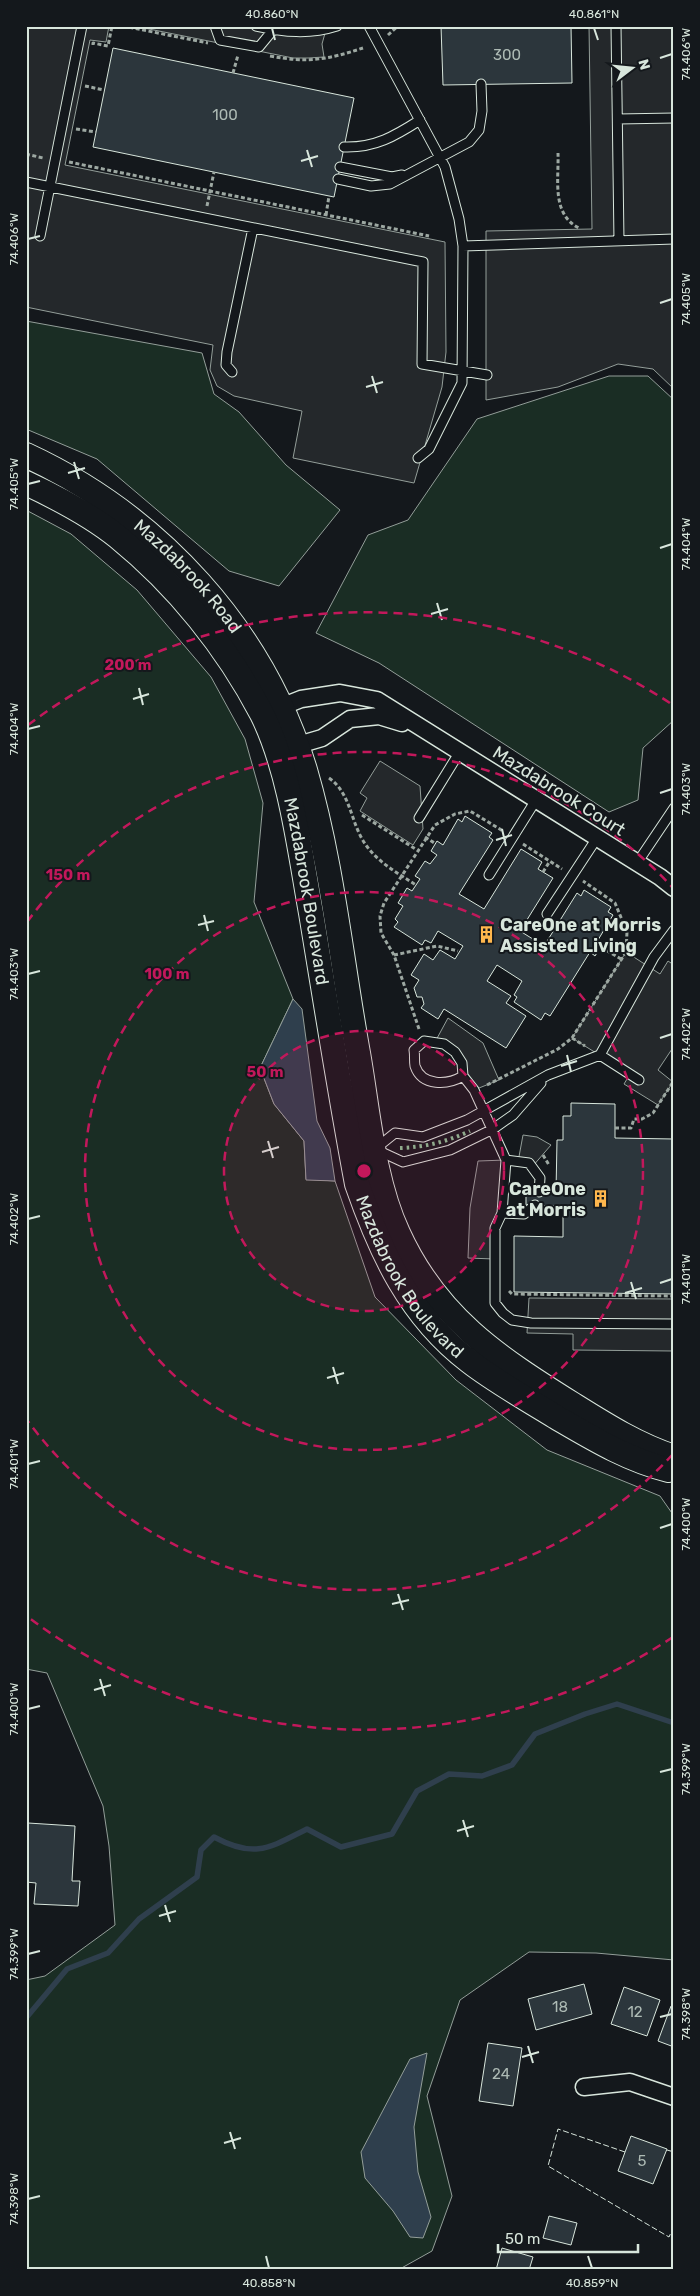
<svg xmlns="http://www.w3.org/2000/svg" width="700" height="2296" font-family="Rubik,sans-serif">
<rect width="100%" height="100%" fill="#14181c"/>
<path fill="#1a2d24" stroke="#939e99" d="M26,321L202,353L214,394L239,412L286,465L340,510L279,586L229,571L97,459L26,429Z
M609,376H648L674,400V720L643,748L638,800L609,812L379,663L316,633L368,535L408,520L477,419Z
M26,510L71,534L137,590L211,677L245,739L263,803L254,902L293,999L260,1068L274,1104L304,1141L306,1179L335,1181L375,1297L456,1380L547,1450L660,1496L674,1516V1960L596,1953L529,1952L460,2000L427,2096L452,2196L432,2251L398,2270H26V1980L45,1976L115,1925L109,1846L103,1806L47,1673L26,1669Z"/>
<path fill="#24282b" stroke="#939e99" d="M26,26H109L106,42L90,40L65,165L445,242L446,352L442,387L414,483L293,458L302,411L234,396L217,386L210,370L213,345L26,307Z
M134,26H327L322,44L324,57L308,58H293Z
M589,26H674V389L653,369L618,364L558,387L486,400V231L592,229Z
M380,761L420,786L423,829L413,845L360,811L367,798L360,793Z
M626,952L660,974L668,961L674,965V1046L658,1070L673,1082L658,1105L624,1084L630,1074L572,1038Z
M448,1018L483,1043L499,1080L474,1090L457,1055L435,1042Z
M523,1135L537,1137L551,1145L532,1167L518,1162Z
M506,1160L494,1259L468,1258L470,1208L478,1161Z
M529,1298L674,1299V1351L573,1350V1334L527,1333Z"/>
<path fill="#2f3f4d" stroke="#939e99" d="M293,999L302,1009L317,1121L330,1148L335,1181L306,1180L304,1141L274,1104L260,1068Z
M427,2053L414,2127L418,2172L431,2217L423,2238L410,2237L393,2211L365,2178L361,2152L410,2059Z"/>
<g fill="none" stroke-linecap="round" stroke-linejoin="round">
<path stroke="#2f3f4d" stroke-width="5.5" d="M26,2018L67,1969L108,1953L139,1919L197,1877L201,1850L214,1837C255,1859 269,1848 307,1829L341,1847L392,1834L417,1791L449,1774L482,1776L512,1765L535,1734L585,1714L617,1704L674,1723"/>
</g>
<path fill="#2c363c" stroke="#d8e6dc" d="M441,26H571L572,83L443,85Z
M113,48L354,98L334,197L93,147Z
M465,816L492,833L489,837L493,840L459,894L484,909L521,849L542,862L538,869L553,878L520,931L544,946L577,893L581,896L584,890L611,907L608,912L613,915L598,940L603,943L595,956L590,952L550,1016L545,1013L541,1020L514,1002L517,997L514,995L522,981L497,965L487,981L511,996L506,1003L526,1016L506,1048L444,1009L438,1019L421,1008L424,1004L422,997H417L414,988L419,980L411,975L424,954L433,960L440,950L455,959L463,946L438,931L431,943L425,940L422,945L394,927L398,922L395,919L403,906L398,903L407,888L412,891L420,879L415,876L425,861L430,864L437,855L431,851L437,841L443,845L458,819L462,822Z
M571,1103L615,1104V1138L674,1139V1294L514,1292V1236L563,1237V1206L526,1205V1192H556L557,1140H563V1116H571Z
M28,1823L75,1826L72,1881H80L78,1906L34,1904L36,1883L26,1882Z
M584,1984L592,2014L536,2030L528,1999Z
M624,1987L660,2000L647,2036L611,2024Z
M671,2006L674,2007V2047L658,2041Z
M488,2043L522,2048L513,2106L479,2101Z
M631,2136L667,2149L653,2184L618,2171Z
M549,2216L577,2223L571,2245L543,2238Z
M502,2248L533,2257L529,2270H496Z"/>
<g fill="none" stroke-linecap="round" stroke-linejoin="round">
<defs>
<path id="lane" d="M215,26L220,40L259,47L273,30
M256,26C284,32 309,35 337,26
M369,26L445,167L459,219L463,246L462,383L429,449L418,458
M616,26L619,241
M618,119L674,118
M344,147C375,148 395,136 420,120
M340,167L392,177L402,175
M338,179L371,186L390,184L469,142L479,130L482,111L481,84
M26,182L423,262L422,364L487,375
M40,236L82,26
M463,246L674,239
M232,372L226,365L227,352L253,228
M419,818L459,753
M637,863L674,808
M489,875L536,800
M547,914L597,838
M600,1055L639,1080
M463,1076C448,1085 422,1087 415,1066C414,1061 415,1055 414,1050L424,1041L444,1044L455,1052L462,1063L463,1076L474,1090L506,1160L502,1213L495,1228V1303L503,1313L512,1320L531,1323L674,1324
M375,1149L395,1133L423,1137L467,1120L548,1075L600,1055L654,957L674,930
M377,1150L403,1162L450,1150L493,1129L513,1115L541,1083
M506,1160L529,1163L540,1178L539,1192
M502,1213L524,1214L535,1205"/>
<path id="street" d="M271,711L301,699L340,693L377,700L660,877L674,888
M288,748L322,738L350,719L379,716L402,723
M584,2087L630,2082L674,2097"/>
<g id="secondary">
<path id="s1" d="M26,455C158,516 263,630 305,770C332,862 341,959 358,1053C368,1110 373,1180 398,1233C436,1317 497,1357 572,1404C604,1424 637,1445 674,1457"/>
<path id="s2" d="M26,483C58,498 91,515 118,537C177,585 227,647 262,714C290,770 300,852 311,913C326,1004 340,1094 357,1184C381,1253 410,1316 469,1361C496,1382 527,1399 556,1417C592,1438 628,1460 669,1470"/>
</g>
</defs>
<use href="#lane" stroke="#d8e6dc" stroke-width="11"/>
<use href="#street" stroke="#d8e6dc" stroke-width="19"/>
<use href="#secondary" stroke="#d8e6dc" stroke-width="26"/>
<path stroke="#9da8a2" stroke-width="3" stroke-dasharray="4 2.5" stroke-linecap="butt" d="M123,26L208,43
M388,35L398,26
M93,45V43L108,46L112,26
M270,56C307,63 327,60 363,48
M233,73L238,55
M85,86L104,90
M76,129L96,132
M558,153C559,179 551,214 579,228
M26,154L43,158
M69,162L429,236
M207,206L214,172
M326,215L329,196
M329,778C349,792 350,816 361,837C373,860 396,872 416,885
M362,815L417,850
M425,837L436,844
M523,844L562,869
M543,872L550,861
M601,947L621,959
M394,955L437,946L458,951
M419,1029L394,955L381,933L380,916L384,903L435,825L455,814L470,811L503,831
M572,1038L585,1046
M487,1085L558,1049L572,1038L626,952L627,932L615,903L583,881
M615,1128H631L634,1119H642L653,1113L673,1082L674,1057
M543,1155L549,1165
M509,1291L512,1294L674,1296"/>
<use href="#lane" stroke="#14181c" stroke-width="9"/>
<use href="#street" stroke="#14181c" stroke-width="16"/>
<use href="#secondary" stroke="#14181c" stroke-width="24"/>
<path stroke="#8ac095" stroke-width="4" stroke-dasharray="2.5 4" stroke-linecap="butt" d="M400,1148C426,1147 446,1142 470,1131"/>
<path stroke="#d8e6dc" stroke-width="1" stroke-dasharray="6 2.5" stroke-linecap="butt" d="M667,2150L674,2152
M625,2152L558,2129L548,2166L669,2237L674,2226"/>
</g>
<path fill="none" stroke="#d8e6dc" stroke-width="2" d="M272,28L275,40M594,28L598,40M660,58L672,54M307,150L312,167M301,161L318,156M28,239L40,236M660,303L672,299M372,376L377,393M366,387L383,382M74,462L79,479M68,473L85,468M28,484L40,481M660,548L672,544M437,603L442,620M431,614L448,609M139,688L143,705M133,699L149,694M28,729L40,726M660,793L672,789M502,829L506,846M496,840L512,835M204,915L208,931M198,925L214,921M28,974L40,971M660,1038L672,1034M567,1055L571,1072M561,1066L577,1061M268,1141L273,1158M262,1152L279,1147M28,1219L40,1216M631,1282L636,1299M660,1283L672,1279M625,1293L642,1288M333,1367L338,1384M327,1378L344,1373M28,1464L40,1461M660,1528L672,1524M398,1594L403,1610M392,1604L409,1600M100,1679L105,1696M94,1690L111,1685M28,1709L40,1706M660,1772L672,1769M463,1820L468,1837M457,1831L474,1826M165,1905L170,1922M159,1916L176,1911M28,1954L40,1951M660,2017L672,2014M528,2046L533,2063M522,2057L539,2052M230,2132L235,2149M224,2143L241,2138M28,2199L40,2196M266,2256L269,2268M588,2256L592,2268"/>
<circle cx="364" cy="1171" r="140" fill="#c2185b" fill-opacity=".12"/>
<g fill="none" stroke="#c2185b" stroke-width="2.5" stroke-dasharray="9 6">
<circle cx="364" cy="1171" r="140"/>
<circle cx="364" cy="1171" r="279"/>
<path d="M673 1454A419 419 0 0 1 27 1420M27 922A419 419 0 0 1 673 888"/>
<path d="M673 1637A559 559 0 0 1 28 1617M28 725A559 559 0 0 1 673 705"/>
</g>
<defs>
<symbol id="building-bare" viewBox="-9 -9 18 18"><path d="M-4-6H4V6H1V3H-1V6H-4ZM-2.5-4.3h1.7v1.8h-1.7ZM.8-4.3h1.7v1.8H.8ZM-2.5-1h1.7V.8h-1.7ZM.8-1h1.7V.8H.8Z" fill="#ffb74d" stroke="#14181c" stroke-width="2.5" paint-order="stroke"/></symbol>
</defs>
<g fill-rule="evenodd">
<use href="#building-bare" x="474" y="922" width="25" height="25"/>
<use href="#building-bare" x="588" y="1186" width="25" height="25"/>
</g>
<g text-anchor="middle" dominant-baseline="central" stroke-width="4" stroke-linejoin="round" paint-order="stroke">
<g font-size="15" fill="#adbab4">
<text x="507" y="55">300</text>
<text x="225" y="115">100</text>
<text x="560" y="2007">18</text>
<text x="635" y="2012">12</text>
<text x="501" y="2074">24</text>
<text x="642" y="2161">5</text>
</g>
<g font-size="18" fill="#d8e6dc" stroke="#14181c">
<text stroke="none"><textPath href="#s1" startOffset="204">Mazdabrook Road</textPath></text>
<text transform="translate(559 791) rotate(32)">Mazdabrook Court</text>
<text stroke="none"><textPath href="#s2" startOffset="520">Mazdabrook Boulevard</textPath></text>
<text stroke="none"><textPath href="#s2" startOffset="925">Mazdabrook Boulevard</textPath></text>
</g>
<g font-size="18" font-weight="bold" fill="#d8e6dc" stroke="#14181c" text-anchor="start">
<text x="500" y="925">CareOne at Morris<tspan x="500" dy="21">Assisted Living</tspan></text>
<text x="586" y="1189" text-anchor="end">CareOne<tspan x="586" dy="21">at Morris</tspan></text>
</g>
</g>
<circle cx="364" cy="1171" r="8" fill="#c2185b" stroke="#14181c" stroke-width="2.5"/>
<g font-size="15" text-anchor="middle" font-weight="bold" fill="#c2185b" stroke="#14181c" stroke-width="4" stroke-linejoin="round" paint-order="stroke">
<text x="128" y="670">200 m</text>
<text x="68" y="880">150 m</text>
<text x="167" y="979">100 m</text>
<text x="265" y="1077">50 m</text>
</g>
<rect width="700" height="2296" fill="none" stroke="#14181c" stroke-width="55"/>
<g transform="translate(632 68) rotate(74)" stroke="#14181c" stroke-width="4" paint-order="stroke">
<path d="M0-4L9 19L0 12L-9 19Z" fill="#d8e6dc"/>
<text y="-8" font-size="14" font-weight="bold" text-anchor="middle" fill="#d8e6dc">N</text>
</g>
<path d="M498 2244v8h140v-8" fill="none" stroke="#d8e6dc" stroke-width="2.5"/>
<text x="505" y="2244" font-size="15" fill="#d8e6dc" stroke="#14181c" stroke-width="4" paint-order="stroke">50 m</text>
<rect x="28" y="28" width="644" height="2240" fill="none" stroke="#d8e6dc" stroke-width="2"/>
<g font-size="12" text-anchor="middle" fill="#d8e6dc">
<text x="272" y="18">40.860°N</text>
<text x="594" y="18">40.861°N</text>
<text transform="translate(686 54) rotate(-90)" y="4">74.406°W</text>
<text transform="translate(14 239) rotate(-90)" y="4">74.406°W</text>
<text transform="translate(686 299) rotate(-90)" y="4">74.405°W</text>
<text transform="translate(14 484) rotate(-90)" y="4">74.405°W</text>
<text transform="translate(686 544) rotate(-90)" y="4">74.404°W</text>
<text transform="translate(14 729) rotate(-90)" y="4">74.404°W</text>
<text transform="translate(686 789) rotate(-90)" y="4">74.403°W</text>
<text transform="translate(14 974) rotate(-90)" y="4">74.403°W</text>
<text transform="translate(686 1034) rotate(-90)" y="4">74.402°W</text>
<text transform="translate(14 1219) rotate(-90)" y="4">74.402°W</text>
<text transform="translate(686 1279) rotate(-90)" y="4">74.401°W</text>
<text transform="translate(14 1464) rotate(-90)" y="4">74.401°W</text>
<text transform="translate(686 1524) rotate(-90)" y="4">74.400°W</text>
<text transform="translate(14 1709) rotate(-90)" y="4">74.400°W</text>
<text transform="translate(686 1769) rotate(-90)" y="4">74.399°W</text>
<text transform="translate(14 1954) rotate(-90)" y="4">74.399°W</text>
<text transform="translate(686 2014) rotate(-90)" y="4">74.398°W</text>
<text transform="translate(14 2199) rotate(-90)" y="4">74.398°W</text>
<text x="269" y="2287">40.858°N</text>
<text x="592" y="2287">40.859°N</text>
</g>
</svg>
